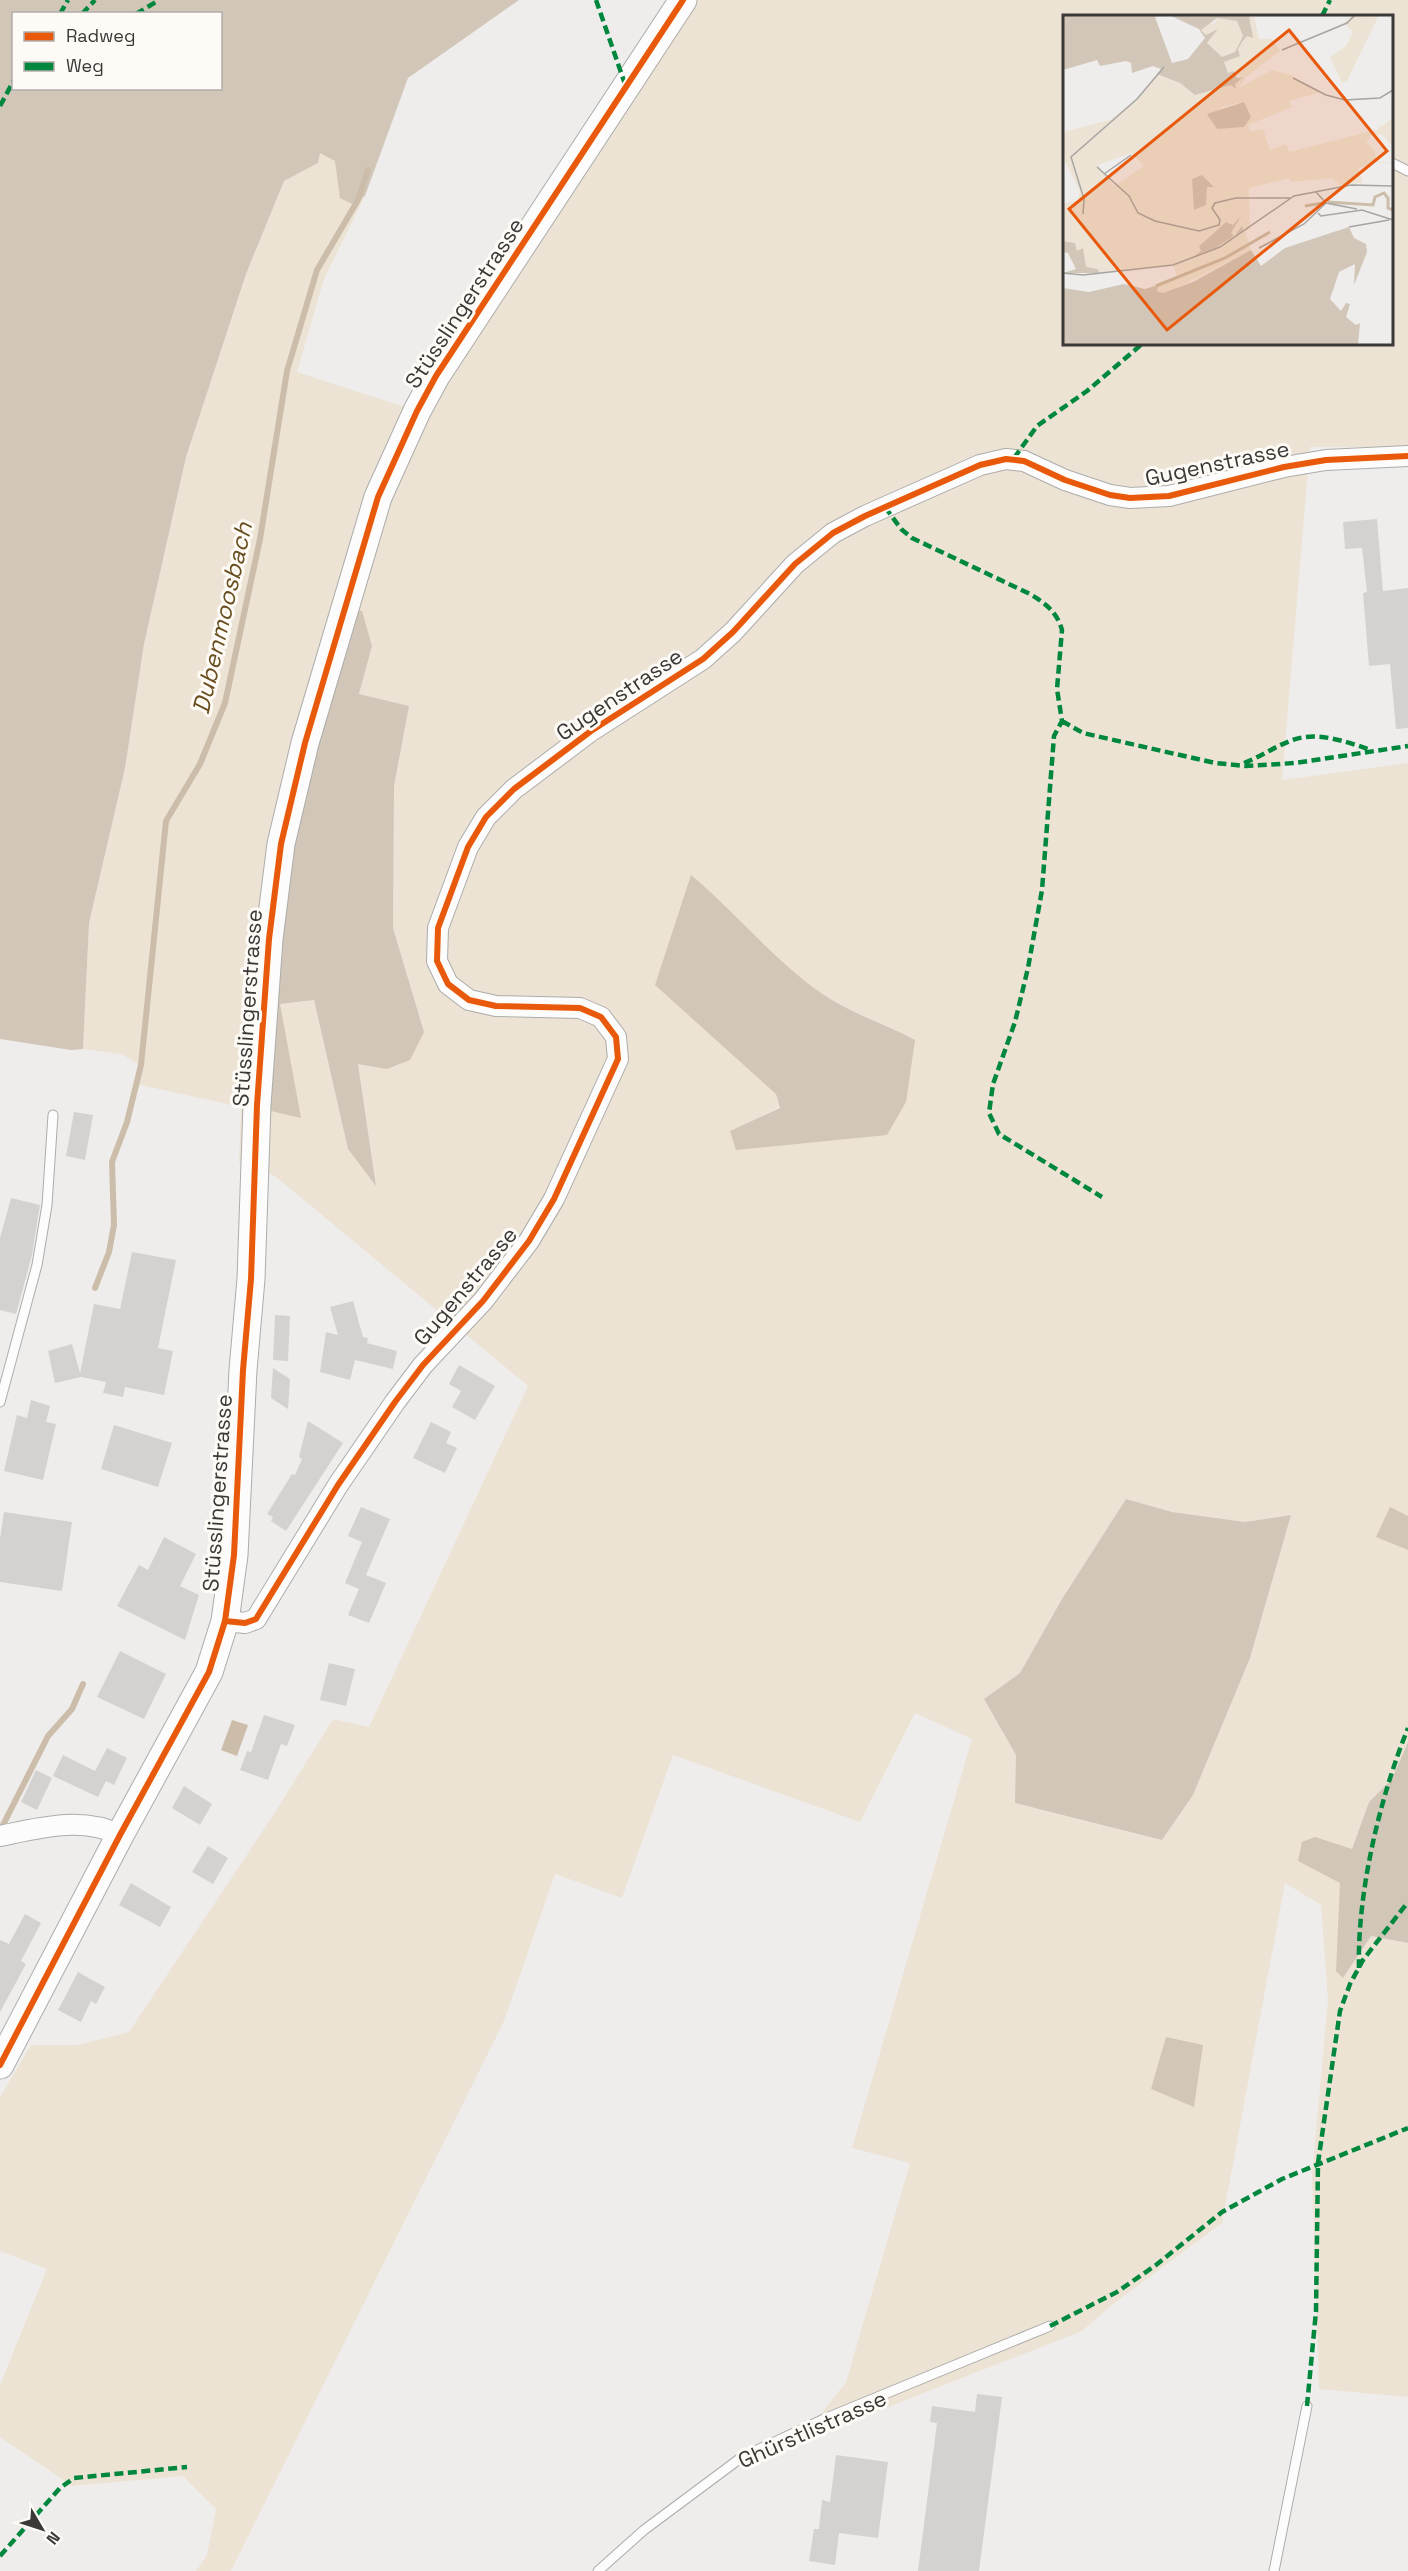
<svg xmlns="http://www.w3.org/2000/svg" width="1408" height="2571" font-family="'Space Grotesk',sans-serif">
<rect width="100%" height="100%" fill="#efedeb"/>
<path fill="#ece3d4" fill-rule="evenodd" d="M683,0H1408V447H1310L1282,780L1408,763V1742L1392,1779L1369,1802L1340,1882L1343,1978L1371,1936L1408,1943V2397L1319,2389L1312,2175L1328,2000L1321,1905L1285,1883L1222,2223L1112,2305L1082,2331L799,2442L846,2382L910,2163L852,2148L972,1739L915,1713L860,1822L673,1755L622,1898L555,1874L504,2021L231,2571H196L207,2555L216,2509L183,2476L72,2486L0,2437V2385L47,2269L0,2251V2097L31,2045H78L129,2032L274,1814L333,1719L369,1727L528,1386L275,1176L239,1162L241,1107L136,1084L140,1065L121,1054L83,1049L89,923L125,768L144,644L186,457L246,274L284,181L318,163L320,152L335,161L352,204L365,196L324,279L297,372L417,411ZM1064,16H1392V344H1064ZM361,611L372,646L359,694L409,706L394,786L393,928L424,1032C404,1069 399,1072 358,1064L376,1184L348,1149L314,1000L280,1004L287,1048L272,1004ZM691,875C737,914 782,971 832,1000C858,1016 888,1025 915,1040L736,1150L731,1131L780,1107L776,1094L730,1051ZM1126,1499L1172,1512L1245,1522L1291,1515L1250,1658L1193,1795L1162,1840L1015,1803L1016,1755L984,1699L1020,1673L1062,1599Z"/>
<path fill="#d1c6b7" fill-rule="evenodd" d="M0,0H519L408,78L365,196L352,204L340,198L335,161L320,153L318,163L284,181L246,274L186,457L144,644L125,768L89,923L83,1049L71,1050L0,1039ZM14,14H220V88H14Z
M353,610L362,611L372,646L359,694L409,706L394,786L393,928L424,1032L410,1060L387,1069L358,1064L376,1186L348,1149L314,1000L280,1004L301,1118L267,1110L272,1004L295,821Z
M691,875C737,913 782,970 832,1000C858,1016 888,1025 915,1040L906,1102L887,1135L736,1150L730,1131L780,1108L776,1094L655,985Z
M1126,1499L1172,1512L1245,1522L1291,1515L1250,1658L1193,1795L1162,1840L1015,1803L1016,1755L984,1699L1020,1673L1062,1599Z
M1390,1507L1408,1516V1550L1376,1537Z
M1408,1742V1943L1371,1936L1343,1978L1336,1971L1340,1883L1298,1861L1302,1842L1315,1837L1352,1849L1369,1802L1392,1779Z
M1166,2037L1203,2045L1194,2107L1151,2089Z"/>
<path fill="#cbbda9" d="M232,1720L248,1725L237,1756L221,1750Z"/>
<g fill="none" stroke-linecap="round" stroke-linejoin="round">
<path stroke="#cbbda9" stroke-width="6" d="M95,1288L109,1252L114,1225L112,1162L127,1122L141,1065L166,821L200,764L225,703L260,539L287,371L317,270L358,200L368,170
M3,1825L48,1736L72,1709L83,1684"/>
</g>
<path fill="#d4d2d1" d="M1377,519L1383,591L1408,588V728L1396,729L1390,664L1369,666L1363,593L1367,592L1362,548L1345,549L1343,522Z
M74,1112L93,1115L85,1160L66,1156Z
M11,1198L40,1205L32,1255L16,1314L0,1310V1238Z
M132,1252L176,1260L158,1348L173,1351L164,1395L125,1387L123,1397L103,1393L106,1382L81,1377L55,1383L48,1351L72,1344L80,1373L94,1304L120,1309Z
M353,1301L363,1337L368,1338L367,1343L397,1351L393,1369L355,1360L350,1380L320,1372L326,1332L338,1335L330,1307Z
M275,1315L290,1316L288,1361L273,1360Z
M459,1365L495,1386L475,1420L452,1407L461,1391L449,1384Z
M273,1368L290,1379L288,1409L271,1398Z
M31,1400L50,1406L46,1422L56,1424L43,1480L4,1471L17,1415L27,1418Z
M308,1421L343,1443L286,1531L271,1521L273,1517L267,1514L292,1474L295,1475L302,1459L299,1457Z
M431,1422L451,1432L446,1443L457,1448L445,1473L413,1458Z
M114,1425L172,1443L158,1487L101,1469Z
M361,1507L390,1519L366,1575L386,1583L369,1623L348,1615L359,1589L345,1583L362,1542L348,1536Z
M4,1512L72,1522L62,1591L0,1582V1539Z
M164,1537L196,1554L180,1586L199,1595L185,1640L117,1606L139,1565L148,1570Z
M120,1651L166,1674L144,1719L97,1697Z
M329,1663L355,1669L346,1706L320,1700Z
M264,1715L295,1725L287,1746L281,1744L268,1780L240,1770L247,1751L251,1752Z
M107,1748L127,1758L114,1785L106,1781L98,1797L53,1776L63,1755L95,1771Z
M36,1770L52,1778L37,1810L21,1802Z
M184,1786L212,1804L200,1825L172,1808Z
M208,1846L228,1858L213,1884L192,1872Z
M131,1883L171,1907L160,1927L119,1905Z
M25,1914L41,1923L21,1961L26,1964L0,2012V1940L9,1944Z
M78,1972L105,1987L96,2004L91,2001L81,2022L58,2010Z
M977,2394L1002,2397L979,2571H918L937,2423L930,2422L932,2406L975,2412Z
M836,2455L888,2462L878,2538L839,2533L835,2565L809,2561L814,2529H819L822,2500L830,2502Z"/>
<g fill="none" stroke-linecap="round" stroke-linejoin="round">
<defs>
<path id="lane" d="M1392,163L1408,171
M0,1402L37,1265L47,1205L53,1115
M598,2571L644,2530L742,2457L824,2419L1050,2326
M1274,2571L1307,2406"/>
<path id="street" d="M225,1621L245,1623L256,1619L338,1485L395,1402L423,1365L483,1301L529,1241L554,1199L618,1059L616,1037L601,1017L580,1008L496,1006L469,1000L448,984L437,961L438,928L468,847L486,817L514,789L591,731L703,659L733,632L795,564L833,533L865,516L980,465L1006,459L1024,461L1065,480L1110,495L1130,498L1169,496L1284,467L1326,460L1408,456
M0,1836C39,1828 82,1816 120,1835"/>
<path id="secondary" d="M0,2065L120,1835L209,1672L225,1621L234,1555L243,1370L251,1279L257,1105L269,939L281,844L305,743L378,497L417,411L436,376L683,0"/>
</defs>
<use href="#lane" stroke="#acacaa" stroke-width="11"/>
<use href="#street" stroke="#acacaa" stroke-width="22"/>
<use href="#secondary" stroke="#acacaa" stroke-width="29"/>
<use href="#lane" stroke="#fdfcfc" stroke-width="9"/>
<use href="#street" stroke="#fdfcfc" stroke-width="20"/>
<use href="#secondary" stroke="#fdfcfc" stroke-width="27"/>
<path stroke="#00873e" stroke-width="4.5" stroke-dasharray="9 4.5" stroke-linecap="butt" d="M596,0L626,87
M60,14L68,0
M82,14L95,0
M136,14L159,0
M1322,16L1330,0
M0,106L14,80
M1014,458L1037,426L1087,391L1142,344
M885,507L901,529L912,538L1030,594C1045,603 1057,612 1062,630L1057,689L1062,721L1054,736L1042,890L1028,968L1015,1022L993,1084L989,1113L999,1134L1102,1197
M1062,721L1083,733L1215,763L1246,766L1295,763L1408,746
M1244,763C1260,757 1274,747 1290,741C1316,730 1347,742 1371,750
M1359,1968C1357,1893 1380,1797 1408,1728
M1050,2326L1117,2292L1156,2265L1222,2212L1282,2179L1408,2128
M1307,2406L1316,2311L1318,2163L1340,2011L1350,1984L1363,1960L1408,1902
M0,2556L60,2488L74,2478L187,2467"/>
<defs>
<path id="cycleway" d="M225,1621L245,1623L256,1619L338,1485L395,1402L423,1365L483,1301L529,1241L554,1199L618,1059L616,1037L601,1017L580,1008L496,1006L469,1000L448,984L437,961L438,928L468,847L486,817L514,789L591,731L703,659L733,632L795,564L833,533L865,516L980,465L1006,459L1024,461L1065,480L1110,495L1130,498L1169,496L1284,467L1326,460L1408,456
M0,2065L120,1835L209,1672L225,1621L234,1555L243,1370L251,1279L257,1105L269,939L281,844L305,743L378,497L417,411L436,376L683,0"/>
</defs>
<use href="#cycleway" stroke="#fefbf7" stroke-width="10"/>
<use href="#cycleway" stroke="#e8590c" stroke-width="6"/>
</g>
<g text-anchor="middle" dominant-baseline="central" stroke-width="6" stroke-linejoin="round" paint-order="stroke">
<g font-size="22" fill="#3a3938" stroke="#fefbf7">
<text transform="translate(464 303) rotate(-57)">Stüsslingerstrasse</text>
<text transform="translate(1217 463) rotate(-12)">Gugenstrasse</text>
<text transform="translate(619 694) rotate(-34)">Gugenstrasse</text>
<text transform="translate(247 1008) rotate(-86)">Stüsslingerstrasse</text>
<text transform="translate(465 1286) rotate(-50)">Gugenstrasse</text>
<text transform="translate(217 1493) rotate(-86)">Stüsslingerstrasse</text>
<text transform="translate(812 2429) rotate(-24)">Ghürstlistrasse</text>
</g>
<g font-size="24" font-style="italic" fill="#684d1e" stroke="#fefbf7">
<text transform="translate(222 618) rotate(-77)">Dubenmoosbach</text>
</g>
</g>
<g transform="translate(1063 15)">
<rect width="330" height="330" fill="#efedeb"/>
<path d="M186,0H191L196,24H209L217,36L183,62L176,73L209,55L228,60L258,77L226,86L229,92L185,110L187,117L200,114L207,135L223,129L226,137L313,115L330,103V132L320,120H308L303,127L312,136L313,146L327,148L330,143V149L314,147L295,153L300,168L277,170L269,163L228,167L226,163L186,173L187,214L182,217L188,235L110,275L99,278L94,275L95,270L115,263L110,250L36,258L35,254L23,252L20,234L14,236L12,228L0,226V189L15,185L17,176L0,143V117L47,105L74,84L94,59L117,68L132,80L172,69L180,62L165,58L161,47L178,40L174,34L189,12ZM175,88L181,112L154,114L148,102L159,92ZM68,138L81,151L51,171L35,150ZM129,164L151,172H144L143,190L132,180ZM179,201L168,218L170,221L178,212L180,215L154,232L138,236L136,230L163,207L170,210ZM289,0H316L284,66L279,68L267,42L283,31L290,17L281,8ZM154,3L174,6L180,21L172,37L159,42L144,28L155,14L143,20L138,15L147,7L149,10L153,7Z" fill="#ece3d4" fill-rule="evenodd"/>
<path d="M0,0H97L92,2L109,48L125,44L142,23L136,14L106,0H186L190,23L184,21L179,27L175,34L177,41L161,47L165,58L171,56L174,63L180,62L172,69L173,74L168,70L132,80L117,68L94,59L98,54L90,51L69,58L68,48L63,46L37,51L34,45L0,55ZM154,3L174,6L180,21L172,37L159,42L144,28L155,14L143,20L138,15ZM181,87L188,102L181,112L154,114L144,99ZM139,160L151,172H144L143,190L131,195L129,164ZM179,200L168,218L171,221L179,211L180,215L154,232L131,241L138,236L136,231L163,207L170,210ZM286,212L291,223L303,229L304,237L291,270L292,249L276,257L267,284L278,296L283,288L287,289L283,302L293,310L297,308L295,330H0V273L26,277L61,269L82,274L95,270L94,276L100,278L130,267L188,235L198,251L222,233ZM0,226L12,228L14,236L20,233L23,252L35,254L36,258H0L13,254L5,238L0,237Z" fill="#d1c6b7" fill-rule="evenodd"/>
<path fill="none" stroke="#cbbda9" stroke-width="3" d="M265,187L310,190L312,182L321,178L325,183V193L330,195M242,191L260,188M93,271L162,243L207,217"/>
<path fill="none" stroke="#a7a5a3" stroke-width="1.5" d="M219,35L284,8L292,0M230,63L263,80L282,85L317,83L330,75M34,152L66,181L75,198L92,206L136,216L156,210L157,205L149,193L152,188L173,183H227M41,159L68,140M253,177L263,188L294,194M255,198L258,201L299,195L330,205M20,199L21,184L8,142L74,84L101,52M286,212L326,205M196,233L241,209L263,188M0,258L20,260L110,250L157,232L231,181L288,170L330,171"/>
<path fill="#e8590c" fill-opacity="0.15" stroke="#e8590c" stroke-width="3" d="M226,15L324,136L104,315L6,194Z"/>
<rect width="330" height="330" fill="none" stroke="#3a3938" stroke-width="3"/>
</g>
<rect x="12" y="12" width="210" height="78" fill="#fefbf7" stroke="#b0adab" stroke-width="1.5"/>
<rect x="24" y="32" width="30" height="9" fill="#e8590c" stroke="#b0adab" stroke-width="1.5"/>
<text x="66" y="42" font-size="18" fill="#3a3938">Radweg</text>
<rect x="24" y="62" width="30" height="9" fill="#00873e" stroke="#b0adab" stroke-width="1.5"/>
<text x="66" y="72" font-size="18" fill="#3a3938">Weg</text>
<g transform="translate(42 2529) rotate(129)" stroke="#fefbf7" stroke-width="4.5" paint-order="stroke">
<path d="M0-4.5L10 22L0 15L-10 22Z" fill="#3a3938"/>
<text y="-9" font-size="16" font-weight="bold" text-anchor="middle" fill="#3a3938">N</text>
</g>
</svg>
